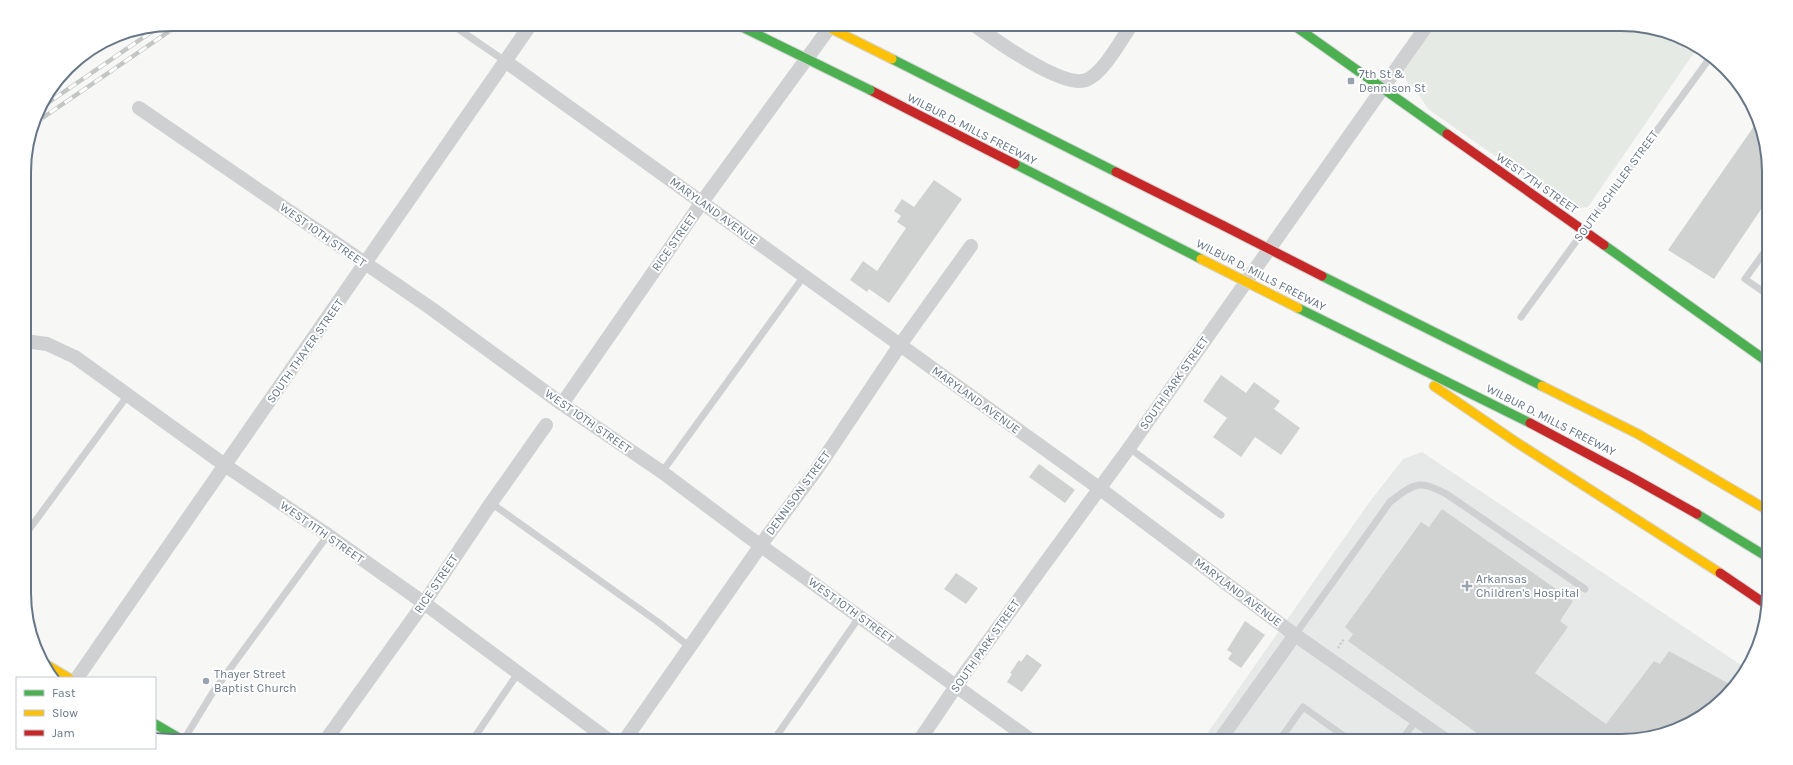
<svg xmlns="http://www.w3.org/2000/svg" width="1793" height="765" font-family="Karla,sans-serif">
<rect width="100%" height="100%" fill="#f7f7f6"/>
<path fill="#e7e9e8" d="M1422,452L1747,669L1738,683L1704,716L1669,733L1631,741H1202L1368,504L1403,459Z"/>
<path fill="#e6eae4" d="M1434,24H1621L1678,35L1698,47L1588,207L1571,209L1428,109L1414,87L1408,84L1404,74V68Z"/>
<path fill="#d0d2d2" d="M1759,119L1768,153V199L1714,279L1668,250Z
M934,180L962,199L889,303L869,289L867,292L850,280L863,261L877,271L906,228L897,222L901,216L894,211L902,199L914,207Z
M1221,375L1246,393L1254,382L1280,401L1274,409L1300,428L1281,455L1255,437L1241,457L1213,437L1227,418L1203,401Z
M1039,464L1075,490L1065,503L1029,477Z
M1442,509L1573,601L1560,621L1568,627L1535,673L1606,724L1654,661L1660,664L1669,651L1735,687L1704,716L1669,733L1631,741H1488L1348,641L1353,634L1345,627L1421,522L1429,527Z
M956,573L978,588L966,604L944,589Z
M1245,621L1265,635L1241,668L1228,659L1232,653L1227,650Z
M1027,654L1042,665L1022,692L1007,682L1012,674L1010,673L1019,660L1021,662Z"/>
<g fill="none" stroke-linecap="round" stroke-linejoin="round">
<defs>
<path id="fast" d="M1292,24L1447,134
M892,59L1116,172
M1015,164L1201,259
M1604,245L1768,362
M1322,276L1542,386
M1298,308L1530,423
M1697,514L1769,558
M155,724L184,741"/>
<path id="slow" d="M1434,386L1516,442L1720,573
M1542,386L1638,434L1769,511
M42,662L69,678"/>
<path id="jam" d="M870,90L1015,164
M1447,134L1604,245
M1116,172L1224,226
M1530,423L1633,478L1697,514
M1720,573L1767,605"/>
</defs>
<use href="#fast" stroke="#d2d4d5" stroke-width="11"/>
<use href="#slow" stroke="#d2d4d5" stroke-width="11"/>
<use href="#jam" stroke="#d2d4d5" stroke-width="11"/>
<path stroke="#cccdcd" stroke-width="2.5" stroke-dasharray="2 2" stroke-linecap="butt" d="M1338,648L1344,639"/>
<path stroke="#ced0d1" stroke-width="7" d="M451,24L505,61
M1768,247L1745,279L1768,295
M1521,317L1712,55
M1129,448L1221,515
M662,472L804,276
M491,503L658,622L690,647
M25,535L128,395
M1295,635L1390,502C1415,483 1419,479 1448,495L1585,589
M183,741L213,692L328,535
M472,741L518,673
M773,741L860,616
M1279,741L1303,707L1351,741
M1333,741L1339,733
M1401,741L1417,719"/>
<path stroke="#ced0d1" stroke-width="14" d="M973,24C992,38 1063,89 1086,80C1103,74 1121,40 1132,24
M505,61L1099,488L1295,635L1447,741
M139,108L432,309L562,404L662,472L746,535L1032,741
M25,341L47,344L75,357L226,466L328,535L424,603L610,741
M562,404L702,202L832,24
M77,678L531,24
M325,741L424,603L491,503L546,425
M624,741L768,535L817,469L900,345L971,246
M919,741L965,673L1129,448L1428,24
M1219,741L1295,635"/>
<use href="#fast" stroke="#4caf50" stroke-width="9"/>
<use href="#slow" stroke="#ffc107" stroke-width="9"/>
<use href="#jam" stroke="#c62828" stroke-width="9"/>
<defs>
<path id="rail" d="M39,109L160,26
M35,123L180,24"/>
</defs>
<use href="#rail" stroke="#c4c6c6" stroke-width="4.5"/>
<use href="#rail" stroke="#fff" stroke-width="3" stroke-dasharray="9" stroke-linecap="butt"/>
<defs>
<path id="fast-bridge" d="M736,24L870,90"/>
<path id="slow-bridge" d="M822,24L892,59
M1201,259L1298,308"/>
<path id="jam-bridge" d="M1224,226L1322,276"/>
</defs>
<use href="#fast-bridge" stroke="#d3d4d4" stroke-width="11" stroke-linecap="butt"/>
<use href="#slow-bridge" stroke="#d3d4d4" stroke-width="11" stroke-linecap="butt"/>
<use href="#jam-bridge" stroke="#d3d4d4" stroke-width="11" stroke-linecap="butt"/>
<use href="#fast-bridge" stroke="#4caf50" stroke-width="9"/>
<use href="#slow-bridge" stroke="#ffc107" stroke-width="9"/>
<use href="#jam-bridge" stroke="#c62828" stroke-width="9"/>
</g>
<g fill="#99a3ae" stroke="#fff" stroke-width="1.5">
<rect x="1347" y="77" width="8" height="8" rx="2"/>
<path d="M1465 580h4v4h4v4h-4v4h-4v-4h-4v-4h4z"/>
<circle cx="206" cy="681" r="4"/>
</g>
<g text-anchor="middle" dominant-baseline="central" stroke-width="4" stroke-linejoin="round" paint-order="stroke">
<g font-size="12" fill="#667687" stroke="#fff" text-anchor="start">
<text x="1359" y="74">7th St &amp;<tspan x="1359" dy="14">Dennison St</tspan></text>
<text x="1476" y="579">Arkansas<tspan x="1476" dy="14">Children's Hospital</tspan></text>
<text x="214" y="674">Thayer Street<tspan x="214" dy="14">Baptist Church</tspan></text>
</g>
<g font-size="12" fill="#667687" stroke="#fff">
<text transform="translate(972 129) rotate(27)">WILBUR D. MILLS FREEWAY</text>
<text transform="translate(1537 183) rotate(35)">WEST 7TH STREET</text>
<text transform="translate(1616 186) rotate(-54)">SOUTH SCHILLER STREET</text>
<text transform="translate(714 211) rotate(36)">MARYLAND AVENUE</text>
<text transform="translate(323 235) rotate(35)">WEST 10TH STREET</text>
<text transform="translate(674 242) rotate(-55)">RICE STREET</text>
<text transform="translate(1261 275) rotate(27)">WILBUR D. MILLS FREEWAY</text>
<text transform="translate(305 351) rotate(-55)">SOUTH THAYER STREET</text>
<text transform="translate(1174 383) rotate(-55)">SOUTH PARK STREET</text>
<text transform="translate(976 400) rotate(36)">MARYLAND AVENUE</text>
<text transform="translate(1551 420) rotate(27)">WILBUR D. MILLS FREEWAY</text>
<text transform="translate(588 421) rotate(35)">WEST 10TH STREET</text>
<text transform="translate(798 493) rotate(-54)">DENNISON STREET</text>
<text transform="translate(322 532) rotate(35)">WEST 11TH STREET</text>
<text transform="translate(436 584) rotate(-56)">RICE STREET</text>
<text transform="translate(1238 592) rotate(37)">MARYLAND AVENUE</text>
<text transform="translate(851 610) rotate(36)">WEST 10TH STREET</text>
<text transform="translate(985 646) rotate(-55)">SOUTH PARK STREET</text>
</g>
</g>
<path d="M0 0H1793V765H0ZM172 31H1621A141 141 0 0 1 1762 172V593A141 141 0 0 1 1621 734H172A141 141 0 0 1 31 593V172A141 141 0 0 1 172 31Z" fill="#fff" fill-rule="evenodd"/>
<path fill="none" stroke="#667687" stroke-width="2" d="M172 31H1621A141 141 0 0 1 1762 172V593A141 141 0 0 1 1621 734H172A141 141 0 0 1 31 593V172A141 141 0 0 1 172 31Z"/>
<rect x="16" y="677" width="140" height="72" fill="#ffffff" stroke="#c2c8cf"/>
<rect x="24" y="690" width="20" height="6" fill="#4caf50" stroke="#c2c8cf"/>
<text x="52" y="697" font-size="12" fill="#667687">Fast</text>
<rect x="24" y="710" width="20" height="6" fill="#ffc107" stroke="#c2c8cf"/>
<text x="52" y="717" font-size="12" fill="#667687">Slow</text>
<rect x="24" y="730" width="20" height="6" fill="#c62828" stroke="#c2c8cf"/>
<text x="52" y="737" font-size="12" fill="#667687">Jam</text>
</svg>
